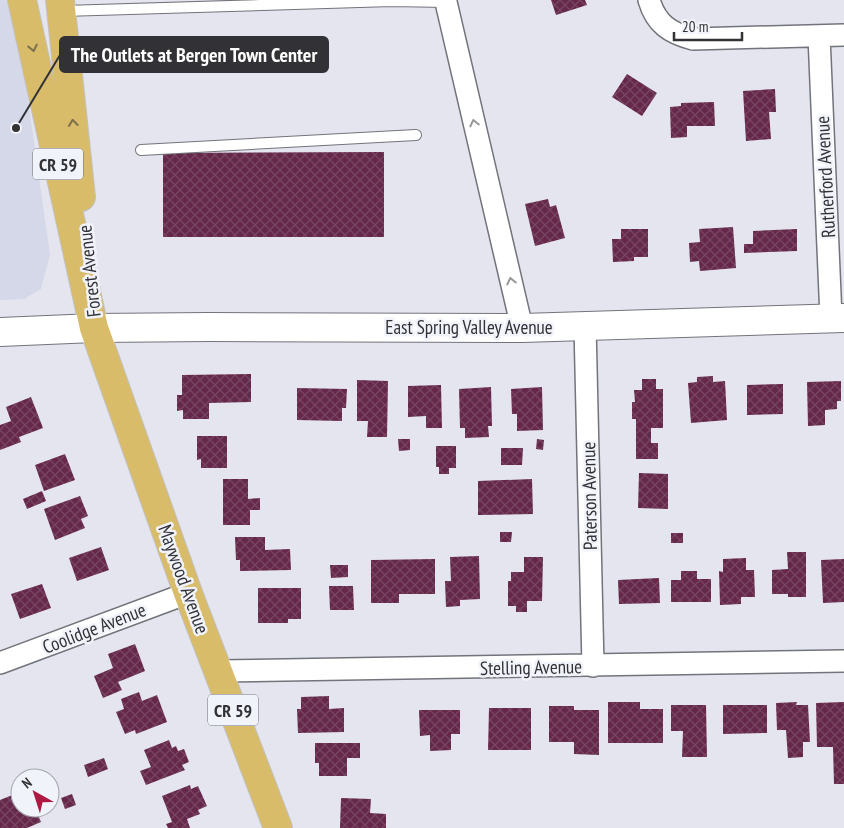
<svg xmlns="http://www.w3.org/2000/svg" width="844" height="828" font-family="'PT Sans Narrow',sans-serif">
<defs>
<pattern id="building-cross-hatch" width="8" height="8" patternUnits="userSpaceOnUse" patternTransform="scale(1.25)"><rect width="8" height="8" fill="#65274a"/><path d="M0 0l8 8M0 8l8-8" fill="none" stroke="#784662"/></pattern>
</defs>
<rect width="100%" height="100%" fill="#e4e5ee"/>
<path fill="#d5d8e8" d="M0,0H14L50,255L41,289L24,299L0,300Z"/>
<path fill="url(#building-cross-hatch)" d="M551,0H585L587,5L556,15Z
M627,74L657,93L642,116L612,97Z
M775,89L776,112H769L771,139L746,141L743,91Z
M714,102L715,126H687V137L671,138L670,107L681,106V103Z
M384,152V237H163V153Z
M548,199L550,207L556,205L565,238L535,246L525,204Z
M733,227L736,268L700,271L699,261L690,262L689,243L700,242L699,229Z
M621,229H648V257H634V261L613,262L612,239H621Z
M797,229V251L744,253V244H753V231Z
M251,374V402L209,403V419H183V410L177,411V395H182V375Z
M713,376V382L725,381L727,420L691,423L688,383L697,382V377Z
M642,379H656V389H663V428H651V443H658V459H636V419H632V402H635L634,390H642Z
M357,380L388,381L387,437H367L368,421H357Z
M841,381V401H837V409L825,410V425L808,426L807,382Z
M783,384V414L747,415V385Z
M441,385L442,428H426V416L408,417V386Z
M491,387L492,426H488L489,437L465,438V428H460L459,389Z
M542,387L543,430L517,431V414H512L511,389Z
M297,388L347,389L346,408H342V421L297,420Z
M31,397L43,428L19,437L21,442L0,450V425L11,421L6,407Z
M197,436H227V468H201V459L197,460Z
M398,439H410V450L399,451Z
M537,439L544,440L543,450L536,449Z
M436,446H456V468H449V474H439V467H436Z
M501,448H523L522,465H501Z
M65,454L75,480L44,491L35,465Z
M639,473L668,474V509L638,508Z
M223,479H248V499L260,498V510H250V525H223Z
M532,479L533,514L478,515V481Z
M42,491L46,501L27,509L23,499Z
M80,496L88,516L81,519L85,528L55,540L44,509Z
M500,532H512L511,542H500Z
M671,533H683V543H671Z
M235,537H265V550L290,549L291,570L240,571V560H236Z
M101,547L109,570L77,581L69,558Z
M787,552H806V597H788V594H772V570L788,569Z
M479,556L480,599L460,600V606L446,607L445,581H451L450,557Z
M524,557H543L542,601H527V612H516V606H508V581H511V572H524Z
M746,558V570H754L755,597H741V604L720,605L719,571L723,572V559Z
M435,559V594H399V603H371V560Z
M844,559V602L823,603L821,560Z
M330,565H348V577L331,578Z
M681,571H697V579H711V602H671V580H681Z
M659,578L660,603L619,604L618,580Z
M42,584L51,608L20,619L11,594Z
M329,586H353L354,610H330Z
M258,588H301V619H288V623H258Z
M135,644L145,671L118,682L122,690L103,698L94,676L113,668L108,654Z
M139,692L142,701L157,695L167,722L136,734L135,730L125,734L116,712L124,709L121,699Z
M329,696V709L344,708V732L298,733L297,709H301V697Z
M608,702H640V709H663V743H608Z
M797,702L796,705H808L810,742H803V757L788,758L786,730H777L776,703Z
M844,702V784H834L833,747H817L816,703Z
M671,705H706L707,757H682L683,731H671Z
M723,705H767V733L723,734Z
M549,706H574V710H599V755L574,754V742H549Z
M489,708H531V750H488Z
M419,710H460V734H451V750L430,751V735L420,736Z
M169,740L172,748L176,746L178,751L184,749L189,762L182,765L185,770L146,785L140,771L151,767L144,750Z
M315,743H360V758H347V776H319V763H315Z
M104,758L108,769L88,777L84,765Z
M190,785L191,789L198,786L207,806L198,810L200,814L187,819L190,828H168L166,824L172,822L162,796Z
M20,792V808H34L35,810L41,808L43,814L38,815L41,822L27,828H0V800Z
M72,794L76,805L65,809L61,798Z
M341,798L371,799L370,813L386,814V828H340Z"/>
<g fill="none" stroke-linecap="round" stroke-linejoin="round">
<defs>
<path id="lane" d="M63,11L392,1L446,2
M141,150L416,135"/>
<path id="street" d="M649,0C656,24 670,33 693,39L844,35
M446,2L522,328
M819,36L831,318
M585,326L593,666
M0,663L188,593
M218,671L844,661"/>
<path id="secondary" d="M0,332L94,328L209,327L522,328L844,318"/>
<path id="primary" d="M22,0L94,328L188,593L278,828
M60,0L81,197"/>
</defs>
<use href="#lane" stroke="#72747b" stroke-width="12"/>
<use href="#street" stroke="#72747b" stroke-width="24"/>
<use href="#secondary" stroke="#72747b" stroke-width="30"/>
<use href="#primary" stroke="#c2c2c3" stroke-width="30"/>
<use href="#lane" stroke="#fff" stroke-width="10"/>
<use href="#street" stroke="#fff" stroke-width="21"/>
<use href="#secondary" stroke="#fff" stroke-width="28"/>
<use href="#primary" stroke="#d9bc69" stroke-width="28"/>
</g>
<defs><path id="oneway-chevron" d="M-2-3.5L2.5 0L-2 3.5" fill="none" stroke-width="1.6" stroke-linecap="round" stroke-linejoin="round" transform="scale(1.25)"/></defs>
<g stroke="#7d704d">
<use href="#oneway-chevron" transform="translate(33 48) rotate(78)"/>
<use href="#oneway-chevron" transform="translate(73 123) rotate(-96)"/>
</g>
<g stroke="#98989a">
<use href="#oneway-chevron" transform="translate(474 123) rotate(-103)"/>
<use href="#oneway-chevron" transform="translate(511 281) rotate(-103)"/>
</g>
<g text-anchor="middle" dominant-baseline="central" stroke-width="5" stroke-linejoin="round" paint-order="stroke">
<g fill="#f1f3fb" stroke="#6b6c71" stroke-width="1">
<rect x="33" y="148.5" width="50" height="31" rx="4"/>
<rect x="208" y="694.5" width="50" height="31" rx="4"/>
</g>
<g font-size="18" font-weight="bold" fill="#323236">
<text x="58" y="164">CR 59</text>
<text x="233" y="710">CR 59</text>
</g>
<g font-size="19" fill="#323236" stroke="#f1f3fb">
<text transform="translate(825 177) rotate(-93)">Rutherford Avenue</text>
<text transform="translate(89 271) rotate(-96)">Forest Avenue</text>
<text x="469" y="327">East Spring Valley Avenue</text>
<text transform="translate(589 496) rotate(-91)">Paterson Avenue</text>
<text transform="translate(184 579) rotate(70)">Maywood Avenue</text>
<text transform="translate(94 628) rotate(-21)">Coolidge Avenue</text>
<text transform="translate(531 667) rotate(-1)">Stelling Avenue</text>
</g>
</g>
<path fill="none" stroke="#323236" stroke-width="2" d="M16 128L60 55"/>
<circle fill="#323236" stroke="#f1f3fb" stroke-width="2" cx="16" cy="128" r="5"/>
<rect fill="#323236" stroke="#323236" stroke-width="2" x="60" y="37" width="268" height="35" rx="5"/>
<g font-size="20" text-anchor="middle" font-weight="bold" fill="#fff">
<text x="194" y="62">The Outlets at Bergen Town Center</text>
</g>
<g transform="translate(35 793) rotate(321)"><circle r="24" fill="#f1f3fb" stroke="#a5a6ac"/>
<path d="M0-4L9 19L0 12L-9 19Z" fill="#ad1943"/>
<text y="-8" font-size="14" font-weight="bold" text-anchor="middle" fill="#323236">N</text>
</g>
<path d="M674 32v8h68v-8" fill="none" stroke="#323236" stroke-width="2.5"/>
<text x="682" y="32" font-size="15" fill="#323236" stroke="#f1f3fb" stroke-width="4" paint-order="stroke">20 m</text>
</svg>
